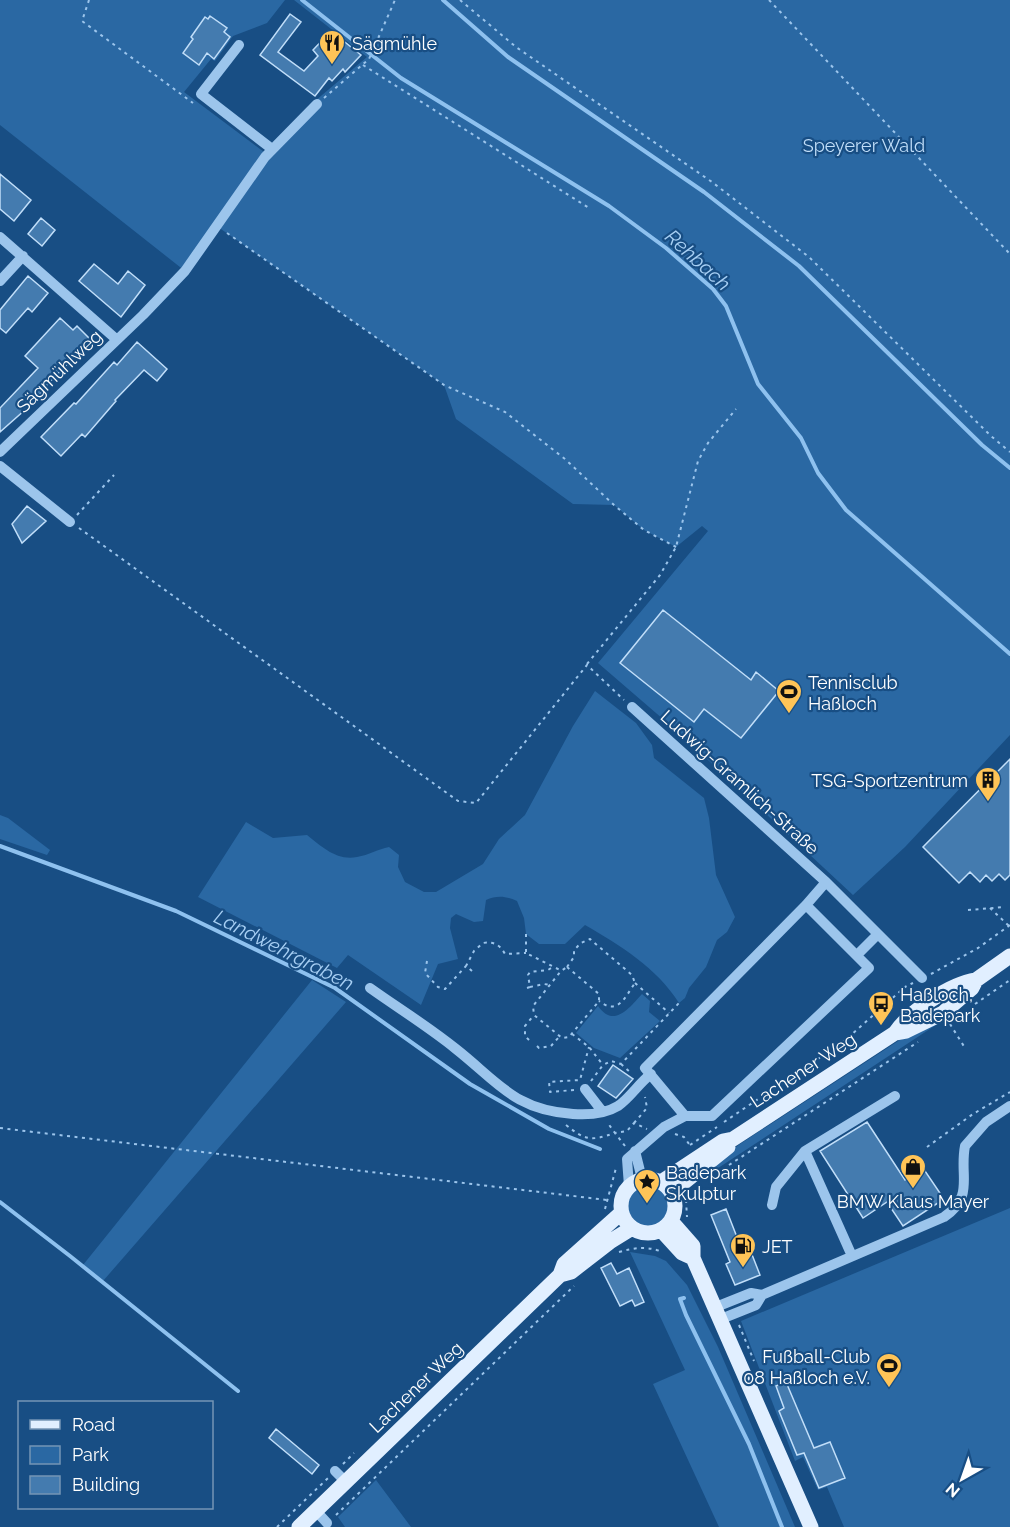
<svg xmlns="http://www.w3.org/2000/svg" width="1010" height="1527" font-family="Raleway,sans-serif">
<rect width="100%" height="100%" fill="#184e84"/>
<path fill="#2a68a3" d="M0,0H285L267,23L233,36L215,61L211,59L184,92L264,152L315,101L367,57L294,0H1010V735L905,847L853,895L678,732L598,663L708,531L702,526L676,547L644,530L614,505L573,504L456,419L444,385L218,227L185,271L0,125Z
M595,691L636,723L652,745L654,758L704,798L709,818L716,875L735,917L727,932L717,940L706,967L689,988L685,998L679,1003C657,968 620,945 585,925L565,944H539L526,934L524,918L517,901C506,896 497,895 486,900L483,921L474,922L456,914L451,918L450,928L458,959L438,964L421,1005L348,955L337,968L198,897L246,822L273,838L307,835C322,847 337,861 357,857C369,855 378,849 389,847L399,855L398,867L405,882L424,892H436L483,864L499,839L525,815L573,726Z
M0,815L8,818L50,850L47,855L0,839Z
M312,980L346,1002L103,1281L83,1265Z
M642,994L650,1001L649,1012L660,1021L620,1058L594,1048L576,1033L598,1006C614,1029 630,1007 642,994Z
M942,1021L709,1174L707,1170L740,1144L912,1032Z
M628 1206a21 21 0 1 1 42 0a21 21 0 1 1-42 0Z
M1010,1208V1527H844L827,1487L818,1490L803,1457L795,1461L741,1321Z
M630,1252L655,1256L666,1261L687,1285L718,1347L795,1527H719L653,1384L685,1370Z
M376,1480L411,1527H345L338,1517Z"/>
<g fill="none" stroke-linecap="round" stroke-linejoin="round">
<path stroke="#8ec1ef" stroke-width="4" d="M302,0L401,78L609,206L666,248L713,289L726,306L758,384L801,438L818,473L846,510L1010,654
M443,0L508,57L704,192L799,266L982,445L1010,468
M0,846L176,911L335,988L470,1084L549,1129L600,1149
M0,1202L70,1256L238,1391
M684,1298L680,1299L686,1315L749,1444L782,1527"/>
</g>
<path fill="#447baf" stroke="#c1def9" stroke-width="1.5" d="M290,14L301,22L278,52L304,71L318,56L313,50L331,31L361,55L345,72L343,69L332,81L329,78L315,96L260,55Z
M210,16L227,28L224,32L230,37L214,59L207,53L199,65L183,53L193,39L191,37L205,17L208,19Z
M0,174L31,200L14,221L0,209Z
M41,218L55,230L42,246L28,234Z
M94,264L118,284L128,271L145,285L121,317L79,281Z
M28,276L48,293L32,312L28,308L6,333L0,328V310Z
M60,318L73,330L77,326L91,340L42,390L43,391L26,409L0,432V408L38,368L25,356Z
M137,342L167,369L157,381L144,370L115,400L116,401L85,437L82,434L61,456L41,437L74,403L76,404L114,362L117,365Z
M27,506L46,521L22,543L12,524Z
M663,610L751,680L756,672L779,691L741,738L704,709L694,722L620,663Z
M1010,759V875L1005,880L999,874L992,881L986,875L980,882L970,872L959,883L923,847Z
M613,1065L633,1079L616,1098L598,1086Z
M867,1122L905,1180L923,1168L944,1199L903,1226L887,1202L863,1218L820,1151Z
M726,1209L742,1250L749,1247L760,1275L735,1285L726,1264L730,1262L711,1215Z
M611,1263L617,1274L629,1268L644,1302L635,1306L632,1300L620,1306L601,1268Z
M786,1382L814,1448L830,1442L845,1478L819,1488L804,1453L797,1455L779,1411L784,1408L776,1386Z
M276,1429L319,1465L312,1474L269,1438Z"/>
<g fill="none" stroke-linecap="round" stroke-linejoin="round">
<path stroke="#9cc5ec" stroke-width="2" stroke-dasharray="3 4.5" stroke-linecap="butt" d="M89,0L82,21L193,103
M460,0L516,47L712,182L809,257L991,436L1010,452
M769,0L1010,254
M363,65L589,208
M324,98L369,59L395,0
M227,233L444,385L505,412L565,459L614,505L644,530L676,547
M77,515L114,475
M79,528L458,801L476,803L587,665L624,700
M587,664L660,575L676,547L698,461L708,443L736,409
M990,908L1009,926
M968,910L1005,907
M526,934V953L560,970
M427,961L425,973L438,987L445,989L466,966
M567,967L599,994V1001L569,1037L562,1038L534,1015L533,1006L561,971Z
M567,967L574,957V950L581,943L590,939L632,975L635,983C625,997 618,1016 599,1001
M472,971L466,966L474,951L483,943C494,941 500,945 505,954L526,953
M931,974L978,948L1010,925
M635,983L669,1013
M530,987L544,984L550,985
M527,988L530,987L528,975L530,972L548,970L553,967
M975,1004L1010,980
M950,1024L965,1048
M572,1034L589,1047L603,1065
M529,1040L525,1036V1026L534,1015
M537,1046L539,1048L551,1046L559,1037
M621,1064L632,1074
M591,1081L603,1065L611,1061L621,1064L679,1003
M574,1090L550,1092L549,1082L580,1080L589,1047
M724,1122L843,1042L905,987L913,983
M634,1123L647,1108L645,1097
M566,1125C586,1141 591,1141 615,1133L607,1122
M0,1128L607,1200
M675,1134L684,1137L689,1144
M690,1145L717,1127
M625,1146L615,1133L627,1131L634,1123L647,1129
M927,1147L973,1114L1010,1092
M729,1165L918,1042
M686,1200L687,1217
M605,1209L616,1168
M619,1252C634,1248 645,1246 660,1251
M739,1325L754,1361
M343,1464L354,1453
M336,1515L574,1286
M277,1527L328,1478"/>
<path stroke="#9cc5ec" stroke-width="10" d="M239,45L201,94L272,149
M0,237L116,339
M0,281L23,256
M0,452L143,315L185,271L265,157L317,104
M0,466L70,522
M632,707L826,882L922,978
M857,955L878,934
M370,988C398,1008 429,1027 456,1049C498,1082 514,1110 573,1114C587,1115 605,1114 618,1106C630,1098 639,1083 651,1074
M585,1089L602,1111
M685,1116L645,1068L806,905L826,882
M635,1151L642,1179
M805,1151L852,1256
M629,1186L627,1159L664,1127L685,1116H712L869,968L806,905
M772,1205L776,1187L805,1151L895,1096
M716,1307L751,1293L762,1295
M721,1319L756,1305L762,1295L944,1217C975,1196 959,1176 965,1146L986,1122L1010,1106
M335,1471L346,1482
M316,1511L327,1523"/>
<path stroke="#e1efff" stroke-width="15" d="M895,1033C910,1011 950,984 976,980
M621 1206a27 27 0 1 1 54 0a27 27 0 1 1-54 0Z
M661,1182L723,1141L733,1139L895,1033L906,1031L943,1013L972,988L976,980L1010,956
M672,1192L728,1147
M671,1221L693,1246V1258L811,1527
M661,1230L682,1253L693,1258
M560,1275L571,1272L611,1241L632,1228
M299,1527L560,1275L564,1264L621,1213"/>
</g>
<defs>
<symbol id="restaurant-pin" viewBox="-11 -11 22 30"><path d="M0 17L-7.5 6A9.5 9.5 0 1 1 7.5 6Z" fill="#ffc457" stroke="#184e84"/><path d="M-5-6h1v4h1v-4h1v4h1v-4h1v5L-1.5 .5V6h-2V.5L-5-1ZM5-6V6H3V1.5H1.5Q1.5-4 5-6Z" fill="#111"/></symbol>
<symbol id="stadium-pin" viewBox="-11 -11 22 30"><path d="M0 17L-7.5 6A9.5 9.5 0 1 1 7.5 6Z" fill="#ffc457" stroke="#184e84"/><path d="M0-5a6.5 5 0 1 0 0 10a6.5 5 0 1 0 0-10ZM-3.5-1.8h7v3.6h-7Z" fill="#111"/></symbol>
<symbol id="building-pin" viewBox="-11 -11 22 30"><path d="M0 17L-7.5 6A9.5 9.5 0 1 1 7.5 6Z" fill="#ffc457" stroke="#184e84"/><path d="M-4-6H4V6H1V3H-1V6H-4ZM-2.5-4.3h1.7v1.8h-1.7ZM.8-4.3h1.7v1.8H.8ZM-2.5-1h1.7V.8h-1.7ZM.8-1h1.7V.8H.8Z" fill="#111"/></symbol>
<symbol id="bus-pin" viewBox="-11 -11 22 30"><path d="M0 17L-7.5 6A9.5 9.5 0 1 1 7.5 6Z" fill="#ffc457" stroke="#184e84"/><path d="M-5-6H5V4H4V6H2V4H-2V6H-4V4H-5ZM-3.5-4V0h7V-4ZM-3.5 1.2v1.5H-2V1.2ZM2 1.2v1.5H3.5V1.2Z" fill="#111"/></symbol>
<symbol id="shop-pin" viewBox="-11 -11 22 30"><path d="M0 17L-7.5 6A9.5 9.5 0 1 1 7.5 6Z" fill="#ffc457" stroke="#184e84"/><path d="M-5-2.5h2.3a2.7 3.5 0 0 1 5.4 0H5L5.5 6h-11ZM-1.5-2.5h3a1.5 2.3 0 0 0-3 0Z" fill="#111"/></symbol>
<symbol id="sight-pin" viewBox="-11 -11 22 30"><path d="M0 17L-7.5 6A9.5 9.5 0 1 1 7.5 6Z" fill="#ffc457" stroke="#184e84"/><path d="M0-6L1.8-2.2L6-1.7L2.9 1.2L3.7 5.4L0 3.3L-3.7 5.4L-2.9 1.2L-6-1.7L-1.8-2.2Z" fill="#111"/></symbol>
<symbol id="fuel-pin" viewBox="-11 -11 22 30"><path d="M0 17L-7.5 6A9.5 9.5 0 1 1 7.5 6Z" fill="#ffc457" stroke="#184e84"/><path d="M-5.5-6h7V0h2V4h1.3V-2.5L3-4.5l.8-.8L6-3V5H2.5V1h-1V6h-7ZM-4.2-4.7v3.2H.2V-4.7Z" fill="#111"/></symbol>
</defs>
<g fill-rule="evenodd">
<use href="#restaurant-pin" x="317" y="28" width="30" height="40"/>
<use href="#stadium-pin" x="774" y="677" width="30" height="40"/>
<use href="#building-pin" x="973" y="765" width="30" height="40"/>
<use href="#bus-pin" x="866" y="989" width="30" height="40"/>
<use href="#shop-pin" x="898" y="1152" width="30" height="40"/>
<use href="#sight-pin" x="632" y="1167" width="30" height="40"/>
<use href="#fuel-pin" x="728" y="1231" width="30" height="40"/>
<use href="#stadium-pin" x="874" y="1351" width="30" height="40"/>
</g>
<g text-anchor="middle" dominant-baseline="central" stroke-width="4.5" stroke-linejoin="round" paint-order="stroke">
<g font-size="18" fill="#fff" stroke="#184e84" text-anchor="start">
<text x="352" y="43">Sägmühle</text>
<text x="808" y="682">Tennisclub<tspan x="808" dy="21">Haßloch</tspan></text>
<text x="968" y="780" text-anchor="end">TSG-Sportzentrum</text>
<text x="900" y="994">Haßloch,<tspan x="900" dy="21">Badepark</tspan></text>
<text x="666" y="1172">Badepark<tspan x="666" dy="21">Skulptur</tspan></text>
<text x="913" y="1201" text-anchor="middle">BMW Klaus Mayer</text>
<text x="762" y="1246">JET</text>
<text x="870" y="1356" text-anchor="end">Fußball-Club<tspan x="870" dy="21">08 Haßloch e.V.</tspan></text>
</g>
<g font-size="18" fill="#c1def9" stroke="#184e84">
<text x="864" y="145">Speyerer Wald</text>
</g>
<g font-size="18" fill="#fff" stroke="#184e84">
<text transform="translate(59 371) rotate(-44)">Sägmühlweg</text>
<text transform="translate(740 782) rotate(42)">Ludwig-Gramlich-Straße</text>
<text transform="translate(803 1070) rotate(-33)">Lachener Weg</text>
<text transform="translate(416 1387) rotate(-44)">Lachener Weg</text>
</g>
<g font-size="20" font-style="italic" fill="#a7cff4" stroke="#184e84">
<text transform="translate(698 260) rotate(42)">Rehbach</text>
<text transform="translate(284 950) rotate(27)">Landwehrgraben</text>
</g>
</g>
<rect x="18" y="1401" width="195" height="108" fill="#184e84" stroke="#7495b5" stroke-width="1.5"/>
<rect x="30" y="1420" width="30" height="9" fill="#e1efff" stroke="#7495b5" stroke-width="1.5"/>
<text x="72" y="1431" font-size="18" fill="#ffffff">Road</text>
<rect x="30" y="1446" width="30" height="18" fill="#2a68a3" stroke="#7495b5" stroke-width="1.5"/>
<text x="72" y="1461" font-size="18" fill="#ffffff">Park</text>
<rect x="30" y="1476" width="30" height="18" fill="#447baf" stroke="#7495b5" stroke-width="1.5"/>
<text x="72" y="1491" font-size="18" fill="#ffffff">Building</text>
<g transform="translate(962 1479) rotate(220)" stroke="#184e84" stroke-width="4.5" paint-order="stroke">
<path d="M0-4.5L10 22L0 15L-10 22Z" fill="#ffffff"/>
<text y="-9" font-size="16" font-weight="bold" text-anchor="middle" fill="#ffffff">N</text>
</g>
</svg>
